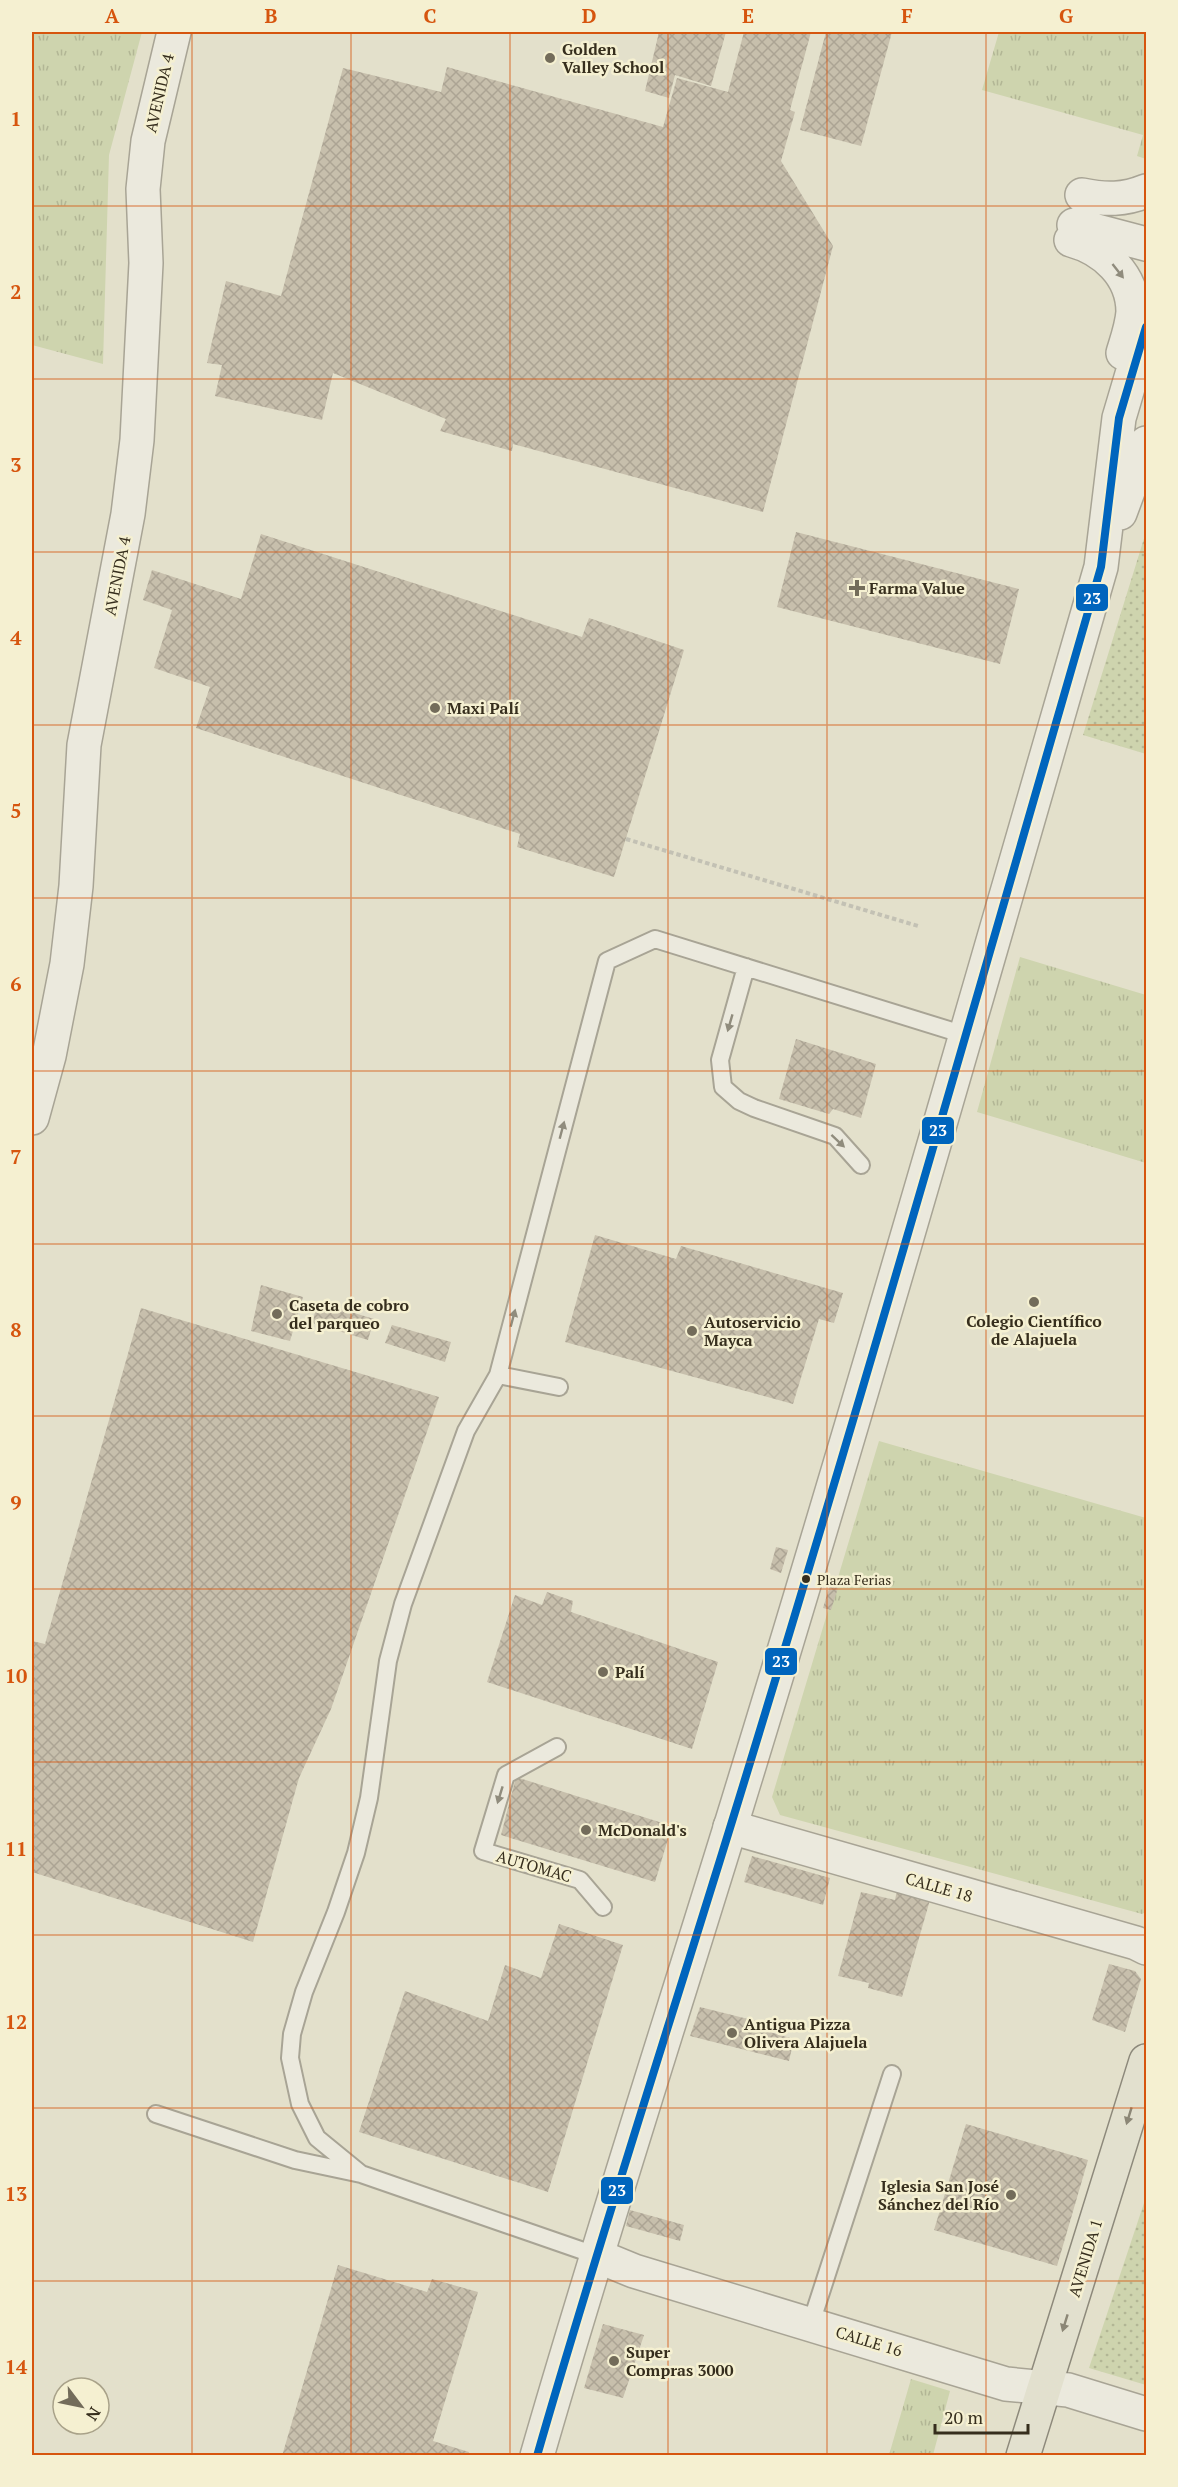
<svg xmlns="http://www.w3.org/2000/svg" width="1178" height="2487" font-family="'PT Serif',serif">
<defs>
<pattern id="grass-tufts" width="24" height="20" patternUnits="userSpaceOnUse" patternTransform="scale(1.5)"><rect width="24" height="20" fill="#ced4ae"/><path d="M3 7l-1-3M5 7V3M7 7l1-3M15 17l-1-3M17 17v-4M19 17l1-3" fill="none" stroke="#b2b695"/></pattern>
<pattern id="park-dots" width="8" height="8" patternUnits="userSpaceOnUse" patternTransform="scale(1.5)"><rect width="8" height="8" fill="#ced4ae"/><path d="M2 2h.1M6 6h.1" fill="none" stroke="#b2b695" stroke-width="1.8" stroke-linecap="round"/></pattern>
<pattern id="building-cross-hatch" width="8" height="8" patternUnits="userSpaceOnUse" patternTransform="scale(1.5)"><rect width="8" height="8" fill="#c7bfac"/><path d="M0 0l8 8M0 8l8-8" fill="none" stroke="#aca494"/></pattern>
</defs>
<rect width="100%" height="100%" fill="#e3e0cb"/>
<path fill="url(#grass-tufts)" d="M32,32H142L109,155L103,364L32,345Z
M999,32H1146V159L1137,156L1143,135L982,90Z
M1020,957L1146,995V1163L977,1112Z
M879,1441L1146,1518V1912L1142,1914L780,1815L772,1797Z
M911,2379L950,2391L933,2455H889Z"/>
<path fill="url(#park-dots)" d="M1146,532V754L1083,735Z
M1146,2197V2385L1089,2368Z"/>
<path fill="url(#building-cross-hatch)" d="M659,32H726L711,86L675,75L669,98L645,91Z
M744,32H811L790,110L795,112L781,161L833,246L763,512L513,444L512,451L440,431L446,419L333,373L322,420L215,396L222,365L207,363L226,281L281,296L343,68L441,92L447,67L663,127L677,78L728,92Z
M826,32H892L861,146L800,130Z
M796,532L1019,589L1000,664L777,607Z
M261,534L582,637L589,618L684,650L614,877L517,847L520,834L196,728L210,687L154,668L172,610L143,600L152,570L241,599Z
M796,1039L876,1064L861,1118L833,1109L829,1114L779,1099Z
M595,1235L676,1259L681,1246L843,1293L834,1323L819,1319L793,1404L565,1342Z
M261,1285L303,1297L290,1341L251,1331Z
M318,1302L374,1319L368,1340L312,1323Z
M141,1308L439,1397L331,1709L299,1778L253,1942L32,1872V1641L45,1644Z
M392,1325L451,1342L445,1362L385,1343Z
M776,1547L788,1550L781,1573L770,1569Z
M830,1585L838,1588L831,1610L823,1608Z
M547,1592L573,1601L571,1612L718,1662L692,1749L487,1682L515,1595L542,1605Z
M516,1777L672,1826L655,1882L501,1835Z
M752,1856L830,1878L823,1905L744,1882Z
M897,1890L930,1900L902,1997L868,1988L869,1983L838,1976L861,1892L895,1900Z
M559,1924L623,1945L548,2192L359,2132L405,1991L488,2021L505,1965L541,1978Z
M1109,1964L1135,1971L1141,1979L1125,2032L1092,2020Z
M700,2007L760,2022L759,2029L794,2039L789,2061L690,2036Z
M966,2124L1088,2160L1057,2266L934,2230Z
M630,2210L684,2225L680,2241L626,2226Z
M338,2265L427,2292L432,2279L478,2292L433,2441L469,2452L468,2456H282Z
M603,2324L644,2335L623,2398L584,2388Z"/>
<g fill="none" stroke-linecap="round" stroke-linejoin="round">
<defs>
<path id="service" d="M746,967L720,1060L723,1087L739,1101L754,1108L835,1136L861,1165
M498,1375L559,1387
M557,1747L506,1775L483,1851L580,1880L603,1907
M156,2114L295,2160L361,2174L595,2255
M361,2174L317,2138L300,2104L290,2058L292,2034L304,1992L336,1912L356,1853L369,1798L388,1661L403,1604L466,1431L498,1375L607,961L655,939L965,1035
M811,2323L892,2074"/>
<path id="minor" d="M32,1118L49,1056L67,964L76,886L84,745L128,514L137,440L146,263L143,189L148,141L174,32
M730,1827L1136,1943L1146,1948
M595,2255L634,2271L1006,2384L1068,2390L1146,2414"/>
<path id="tertiary" d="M1082,195C1106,200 1124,200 1146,191
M1074,225L1146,244
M1071,240C1104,249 1133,275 1133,312C1132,326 1127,340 1123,353
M1120,513L1146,443
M537,2456C600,2237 671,2020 738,1802C864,1392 982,979 1101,567L1119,418L1146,327"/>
<path id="primary" d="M1023,2456L1146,2061"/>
</defs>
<use href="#service" stroke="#a8a495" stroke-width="20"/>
<use href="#minor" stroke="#a8a495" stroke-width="36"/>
<use href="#tertiary" stroke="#a8a495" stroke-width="36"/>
<use href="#primary" stroke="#8d897b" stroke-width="36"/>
<path stroke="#c3c1b4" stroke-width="4" stroke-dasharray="4.5 3" stroke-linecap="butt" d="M626,839L918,926"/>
<use href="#service" stroke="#ebe9dd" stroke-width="16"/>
<use href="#minor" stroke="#ebe9dd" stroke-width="33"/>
<use href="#tertiary" stroke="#ebe9dd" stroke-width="33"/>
<use href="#primary" stroke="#e2e0ce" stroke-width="33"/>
<defs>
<path id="bus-1" d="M537,2456C600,2237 671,2020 738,1802C864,1392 982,979 1101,567L1119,418L1146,327"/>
</defs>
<use href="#bus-1" stroke="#f5f0d1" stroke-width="12"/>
<use href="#bus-1" stroke="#0065bd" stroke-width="8"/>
</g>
<defs><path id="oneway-solid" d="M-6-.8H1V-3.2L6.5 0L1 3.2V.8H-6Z" transform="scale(1.5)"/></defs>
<g fill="#908c7d">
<use href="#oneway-solid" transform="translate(1118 271) rotate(52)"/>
<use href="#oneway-solid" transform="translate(730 1023) rotate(106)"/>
<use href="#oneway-solid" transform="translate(562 1130) rotate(-75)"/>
<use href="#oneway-solid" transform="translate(838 1141) rotate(43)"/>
<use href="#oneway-solid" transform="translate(513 1318) rotate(-75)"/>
<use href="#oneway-solid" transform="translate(500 1795) rotate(107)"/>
</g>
<g fill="#8c8776">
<use href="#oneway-solid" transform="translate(1129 2116) rotate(107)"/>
<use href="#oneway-solid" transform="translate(1065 2323) rotate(107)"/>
</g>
<path fill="none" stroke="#d6550e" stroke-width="1.5" stroke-opacity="0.55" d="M192,32V2456M351,32V2456M510,32V2456M668,32V2456M827,32V2456M986,32V2456M32,206H1146M32,379H1146M32,552H1146M32,725H1146M32,898H1146M32,1071H1146M32,1244H1146M32,1416H1146M32,1589H1146M32,1762H1146M32,1935H1146M32,2108H1146M32,2281H1146"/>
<g fill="#736c5a" stroke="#f5f0d1" stroke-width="2">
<circle cx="550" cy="58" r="6"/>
<path d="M854 579h6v6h6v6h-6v6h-6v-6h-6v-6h6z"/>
<circle cx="435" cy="708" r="6"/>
<circle cx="1034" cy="1302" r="6"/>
<circle cx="277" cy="1314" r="6"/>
<circle cx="692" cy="1331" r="6"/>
<circle cx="603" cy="1672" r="6"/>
<circle cx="586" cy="1830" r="6"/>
<circle cx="732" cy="2033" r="6"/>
<circle cx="1011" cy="2195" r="6"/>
<circle cx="614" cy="2361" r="6"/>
</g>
<circle fill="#362e1d" stroke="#f5f0d1" stroke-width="2" cx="806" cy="1579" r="5"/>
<g text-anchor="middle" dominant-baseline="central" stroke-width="5" stroke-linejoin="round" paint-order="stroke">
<g font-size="14" fill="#362e1d" stroke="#f5f0d1" text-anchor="start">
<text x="817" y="1579">Plaza Ferias</text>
</g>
<g font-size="16" font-weight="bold" fill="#362e1d" stroke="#f5f0d1" text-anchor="start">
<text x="562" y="49">Golden<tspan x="562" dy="18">Valley School</tspan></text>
<text x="869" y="588">Farma Value</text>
<text x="447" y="708">Maxi Palí</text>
<text x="289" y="1305">Caseta de cobro<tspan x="289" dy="18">del parqueo</tspan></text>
<text x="1034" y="1321" text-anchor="middle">Colegio Científico<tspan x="1034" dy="18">de Alajuela</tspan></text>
<text x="704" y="1322">Autoservicio<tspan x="704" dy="18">Mayca</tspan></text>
<text x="615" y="1672">Palí</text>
<text x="598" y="1830">McDonald's</text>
<text x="744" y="2024">Antigua Pizza<tspan x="744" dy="18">Olivera Alajuela</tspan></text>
<text x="999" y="2186" text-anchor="end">Iglesia San José<tspan x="999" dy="18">Sánchez del Río</tspan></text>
<text x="626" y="2352">Super<tspan x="626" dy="18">Compras 3000</tspan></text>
</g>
<g font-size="16" fill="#362e1d" stroke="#f5f0d1">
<text transform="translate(159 93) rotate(-77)">AVENIDA 4</text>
<text transform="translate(117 576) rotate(-79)">AVENIDA 4</text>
<text transform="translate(534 1866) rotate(16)">AUTOMAC</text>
<text transform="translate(939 1887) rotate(16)">CALLE 18</text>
<text transform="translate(1085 2258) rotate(-73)">AVENIDA 1</text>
<text transform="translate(869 2341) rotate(17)">CALLE 16</text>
</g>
</g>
<g stroke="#f5f0d1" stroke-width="2">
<rect x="1075" y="583" width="34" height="29" rx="6" fill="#0065bd"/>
<rect x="921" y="1116" width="34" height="29" rx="6" fill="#0065bd"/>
<rect x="764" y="1647" width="34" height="29" rx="6" fill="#0065bd"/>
<rect x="600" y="2176" width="34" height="29" rx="6" fill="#0065bd"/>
</g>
<g font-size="16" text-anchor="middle" font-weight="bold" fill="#fff">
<text x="1092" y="604">23</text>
<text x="938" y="1136">23</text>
<text x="781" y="1667">23</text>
<text x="617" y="2196">23</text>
</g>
<rect width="1178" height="2487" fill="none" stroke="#f5f0d1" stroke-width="66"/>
<g transform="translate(81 2406) rotate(122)"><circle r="28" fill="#f5f0d1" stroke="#a9a289" stroke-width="1.5"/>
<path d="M0-4.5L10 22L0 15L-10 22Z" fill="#736c5a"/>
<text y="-9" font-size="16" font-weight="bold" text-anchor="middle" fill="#362e1d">N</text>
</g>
<path d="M935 2424v9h93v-9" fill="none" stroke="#362e1d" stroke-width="3"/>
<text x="944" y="2424" font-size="18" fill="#362e1d" stroke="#f5f0d1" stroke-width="4.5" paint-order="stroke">20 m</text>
<rect x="33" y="33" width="1112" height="2421" fill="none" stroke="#d6550e" stroke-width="2"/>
<g font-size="20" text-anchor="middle" font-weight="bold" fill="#d6550e">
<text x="112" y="23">A</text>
<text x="271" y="23">B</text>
<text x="430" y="23">C</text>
<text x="589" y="23">D</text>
<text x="748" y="23">E</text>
<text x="907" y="23">F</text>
<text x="1066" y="23">G</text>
<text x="16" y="126">1</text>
<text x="16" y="299">2</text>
<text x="16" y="472">3</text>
<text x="16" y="645">4</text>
<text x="16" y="818">5</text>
<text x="16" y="991">6</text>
<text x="16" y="1164">7</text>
<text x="16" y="1337">8</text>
<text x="16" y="1510">9</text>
<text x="16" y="1683">10</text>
<text x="16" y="1856">11</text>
<text x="16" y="2029">12</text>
<text x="16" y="2201">13</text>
<text x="16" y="2374">14</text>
</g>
</svg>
